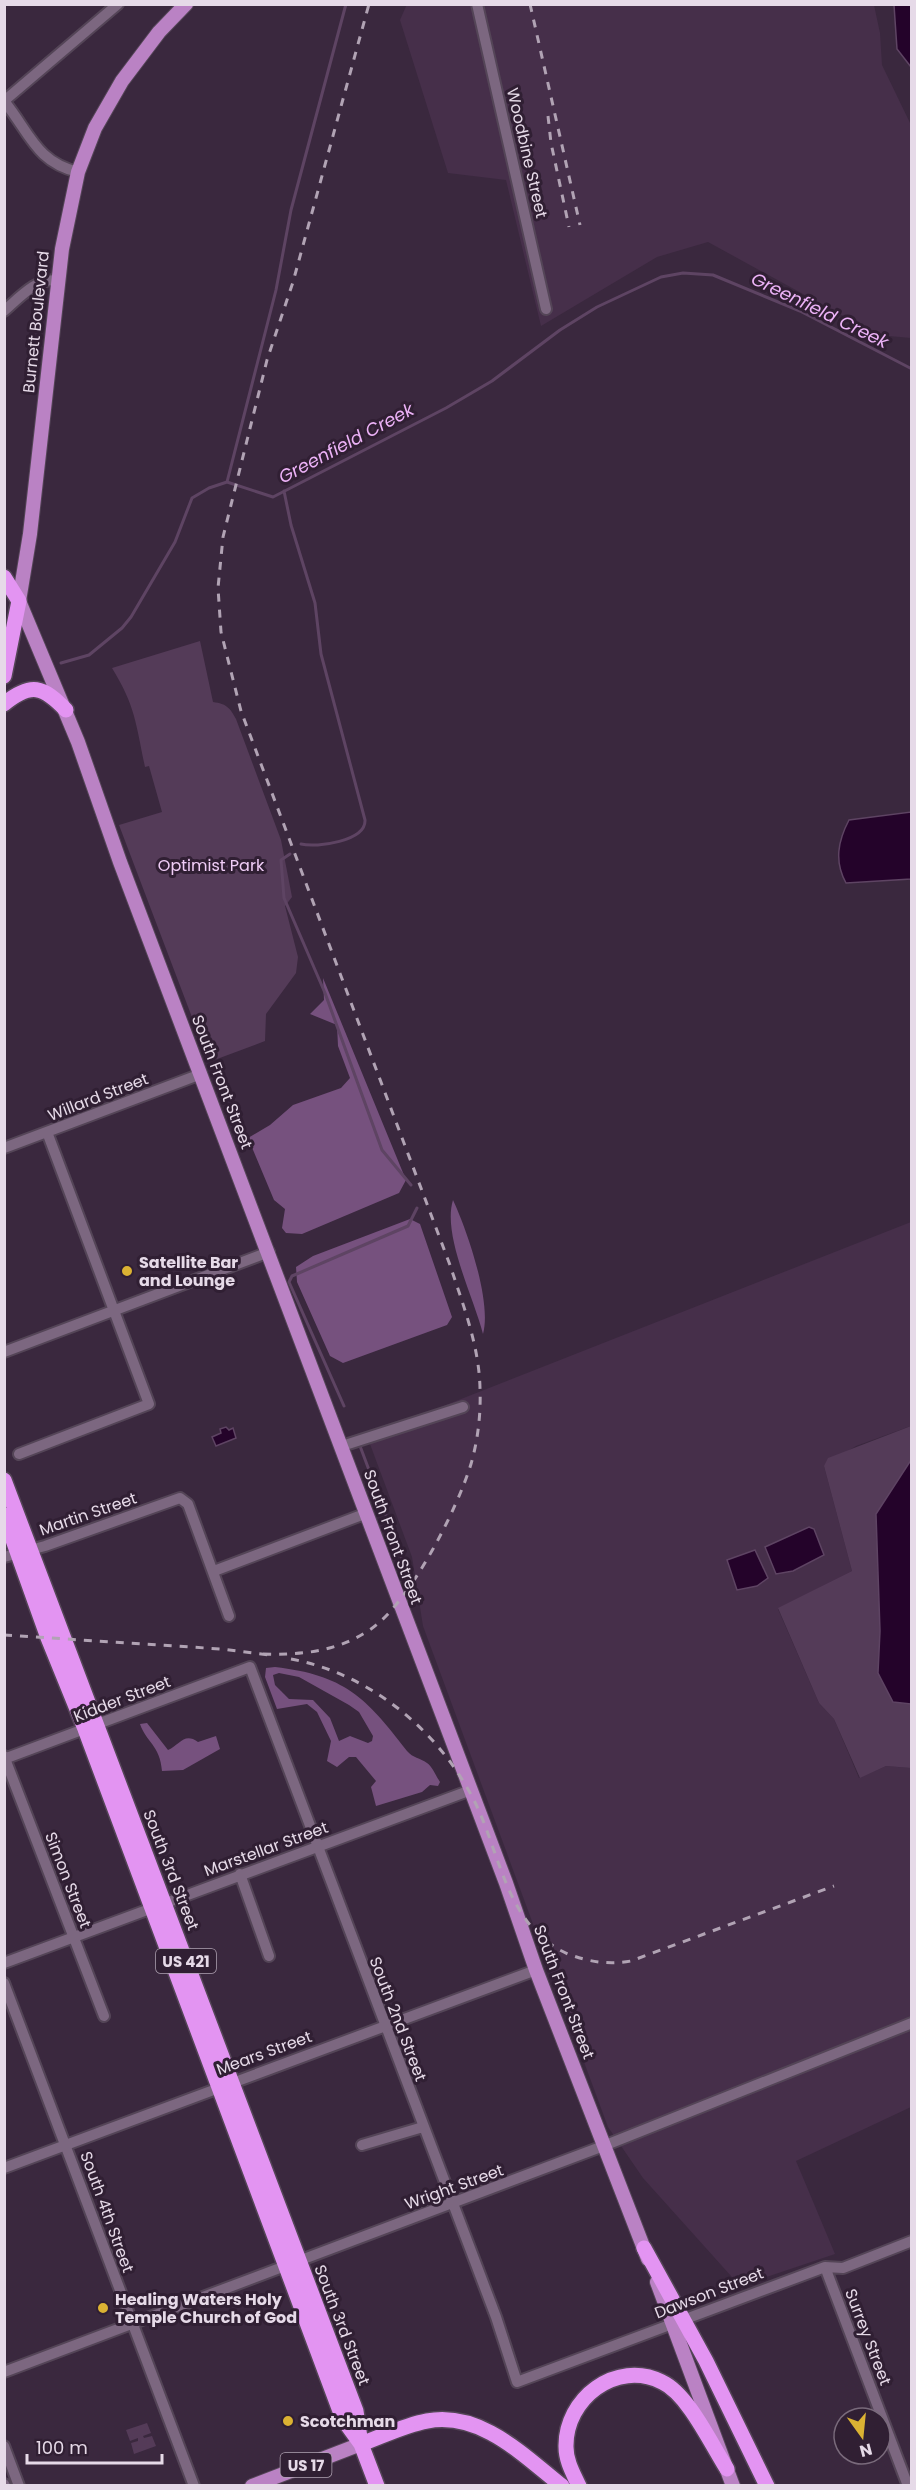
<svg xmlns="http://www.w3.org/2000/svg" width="916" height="2490" font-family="Poppins,sans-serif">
<rect width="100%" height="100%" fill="#3a283e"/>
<path fill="#462f4a" d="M407,4L874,5L880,33L882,65L911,125V338L878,335L708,242L657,257L541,326L506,180L448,173L400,20Z
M911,1222V1426L856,1446L824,1466L852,1571L778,1609L819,1703L834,1719L859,1778L886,1766L911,1768V2107L796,2161L835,2254L740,2286L643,2178L608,2127L423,1626L412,1557L367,1436Z"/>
<path fill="#543b58" d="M200,641L213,702C227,704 230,708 236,719L281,840L292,897L285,906L298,957L296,973L266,1014L265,1041L209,1062L119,825L162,812L149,766L145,767C136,725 136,707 112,668Z
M911,1426V1460L876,1514L880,1631L878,1673L893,1702L911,1704V1768L886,1766L860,1778L834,1719L819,1703L778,1608L852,1571L824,1466L828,1458Z
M147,2423L151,2433L143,2436L144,2438L152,2436L156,2446L134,2454L131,2443L138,2441V2438L130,2441L126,2430Z"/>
<path fill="#76517e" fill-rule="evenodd" d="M323,978L406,1180L399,1193L302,1234L286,1233L282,1228L285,1209L274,1200L248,1138L270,1125L293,1105L341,1088L350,1078L338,1046L337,1025L310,1014L324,1000Z
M453,1200C467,1230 492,1302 483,1334C474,1298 442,1235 453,1200Z
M410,1219L420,1224L452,1317L447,1325L343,1363L330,1356L297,1282L296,1267L313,1256Z
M275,1667C344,1675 366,1697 407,1751C413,1758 420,1758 427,1763C432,1766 436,1776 440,1782L438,1786L430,1785L422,1792L376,1806L371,1787L376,1781L356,1757H349L337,1767L327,1761L331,1741L317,1712L307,1704L277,1709L265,1677L266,1668ZM279,1673L299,1677L349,1705L359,1712L373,1736L372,1741L368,1743L350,1736L339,1741L330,1718L313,1700L289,1699L275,1685L273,1675Z
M147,1723L168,1750C180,1745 184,1732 198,1742L216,1736L220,1749L183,1770L162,1771C160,1745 146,1742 140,1724Z"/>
<path fill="#24032a" stroke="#5e4463" stroke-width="1.5" d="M894,5H911V67L897,49Z
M911,812V879L846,883C834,861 838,841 849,820Z
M226,1427L229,1430L233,1428L236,1438L216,1446L212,1437L221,1433L220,1429Z
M911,1460V1704L893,1702L878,1673L880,1631L876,1514Z
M809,1527L814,1529L824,1555L793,1571L776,1574L765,1547Z
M755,1550L768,1578L757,1586L737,1590L727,1560Z"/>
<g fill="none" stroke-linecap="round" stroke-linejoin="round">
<path stroke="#5e4463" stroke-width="3" d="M227,482L273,497L446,408L492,381L560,330L597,307L661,277L683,273L713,275L800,311L912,369
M227,482L276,290L291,210L346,4
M284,491L291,525L315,603L321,654L365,820C366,841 317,848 301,844
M61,663L89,655L122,628L131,617L175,542L192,498L209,488L227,482
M290,854L281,860L284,898L325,993L382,1150L411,1185
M344,1406L289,1282L292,1276L408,1226L417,1208
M360,1446L405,1566"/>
<defs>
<path id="minor" d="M477,4L546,309
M78,172C36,162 30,133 4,101L118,4
M4,311C18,299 38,276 58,281
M4,1148L201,1074
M4,1352L269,1252
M342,1446L463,1407
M19,1454L149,1404L47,1132
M4,1557L45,1546L180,1498L188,1504L229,1616
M214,1571L367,1513
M4,1756L104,2016
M4,1759L250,1667L496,2317L517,2382L825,2267L843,2268L912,2241
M240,1874L269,1956
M4,1963L471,1790
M4,1983L194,2486
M362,2145L423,2127
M4,2168L536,1970
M825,2267L908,2486
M4,2372L606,2145L912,2023
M4,2446L19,2486
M4,2484L5,2486"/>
<path id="major" d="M186,4L159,32L122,81L95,128L78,172L62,249L30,534L19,601L78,742L120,862L506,1883L536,1970L648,2259
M657,2282L733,2486
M252,2486L361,2444"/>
<path id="highway" d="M4,577L19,601L4,676
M4,704C31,682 43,686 66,710
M4,1480L356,2411L361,2444L377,2486
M4,1515L48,1638L85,1729L343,2419L361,2444
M644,2248L706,2361L767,2486
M361,2444C383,2436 405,2425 427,2421C481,2411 524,2456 562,2486
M579,2486C573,2473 566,2461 566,2447C565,2399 616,2359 662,2382C688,2394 711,2444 727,2469"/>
</defs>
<use href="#minor" stroke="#544557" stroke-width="14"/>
<use href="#major" stroke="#544557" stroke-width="16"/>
<use href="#highway" stroke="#544557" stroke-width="18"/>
<use href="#minor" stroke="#7c6780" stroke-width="10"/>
<use href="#major" stroke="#ba82c4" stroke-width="14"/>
<use href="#highway" stroke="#e394f2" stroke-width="15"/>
<path stroke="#b1a3b4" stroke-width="3" stroke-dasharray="8 8" stroke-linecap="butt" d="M530,4L580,225
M548,116L551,143L569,227
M4,1635L221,1649L270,1655
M263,1654C302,1655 337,1652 371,1629C410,1602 457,1510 471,1464C478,1440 481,1413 480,1388C479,1345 463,1305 450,1265L241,711L221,632L218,588L223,537L267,360L293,282L369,4
M291,1659C366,1673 432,1725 469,1791C501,1846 502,1925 568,1954C589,1962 609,1965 631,1961L834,1886"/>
</g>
<g fill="#dbb233" stroke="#301f33" stroke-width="2">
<circle cx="127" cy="1271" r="6"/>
<circle cx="103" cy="2308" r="6"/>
<circle cx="288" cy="2421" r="6"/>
</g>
<g text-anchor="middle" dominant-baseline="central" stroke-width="6" stroke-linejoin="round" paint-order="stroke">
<g fill="#301f33" stroke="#afa2b2" stroke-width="1.5">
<rect x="156" y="1949" width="60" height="24" rx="4.5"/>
<rect x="280.5" y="2453" width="51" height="24" rx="4.5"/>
</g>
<g font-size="15" font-weight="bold" fill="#e6dae8">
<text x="186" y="1961">US 421</text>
<text x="306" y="2465">US 17</text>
</g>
<g font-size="16" fill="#e6dae8" stroke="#301f33">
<text transform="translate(527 153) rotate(77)">Woodbine Street</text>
<text transform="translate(36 322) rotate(-84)">Burnett Boulevard</text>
<text transform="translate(222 1082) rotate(69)">South Front Street</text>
<text transform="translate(98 1097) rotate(-21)">Willard Street</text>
<text transform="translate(88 1514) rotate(-19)">Martin Street</text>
<text transform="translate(393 1537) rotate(70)">South Front Street</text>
<text transform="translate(122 1699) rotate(-21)">Kidder Street</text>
<text transform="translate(266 1849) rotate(-20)">Marstellar Street</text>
<text transform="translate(171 1870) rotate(69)">South 3rd Street</text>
<text transform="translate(68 1880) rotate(69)">Simon Street</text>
<text transform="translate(564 1992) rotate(69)">South Front Street</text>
<text transform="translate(398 2019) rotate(69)">South 2nd Street</text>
<text transform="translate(264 2053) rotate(-20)">Mears Street</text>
<text transform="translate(454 2187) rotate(-20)">Wright Street</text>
<text transform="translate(107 2212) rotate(70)">South 4th Street</text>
<text transform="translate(709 2293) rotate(-21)">Dawson Street</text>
<text transform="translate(342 2325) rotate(69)">South 3rd Street</text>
<text transform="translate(868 2337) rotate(69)">Surrey Street</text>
</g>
<g font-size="16" fill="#f0cdf7" stroke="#301f33">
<text x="211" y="865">Optimist Park</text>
</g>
<g font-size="16" font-weight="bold" fill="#e6dae8" stroke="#301f33" text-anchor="start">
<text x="139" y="1262">Satellite Bar<tspan x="139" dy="18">and Lounge</tspan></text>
<text x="115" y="2299">Healing Waters Holy<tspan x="115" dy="18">Temple Church of God</tspan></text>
<text x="300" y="2421">Scotchman</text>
</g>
<g font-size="18" font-style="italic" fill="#ecb2f7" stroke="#301f33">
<text transform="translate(820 310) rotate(26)">Greenfield Creek</text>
<text transform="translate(346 443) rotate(-28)">Greenfield Creek</text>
</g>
</g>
<rect width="916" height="2490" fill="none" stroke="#e6dae8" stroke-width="12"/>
<g transform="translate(862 2436) rotate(165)"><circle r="28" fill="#301f33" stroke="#796a7b" stroke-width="1.5"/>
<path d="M0-4.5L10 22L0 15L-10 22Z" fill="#dbb233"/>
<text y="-9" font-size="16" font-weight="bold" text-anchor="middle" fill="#e6dae8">N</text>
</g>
<path d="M27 2454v9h135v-9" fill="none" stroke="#e6dae8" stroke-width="3"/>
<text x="36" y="2454" font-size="18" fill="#e6dae8" stroke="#301f33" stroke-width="4.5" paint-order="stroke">100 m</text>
</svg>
